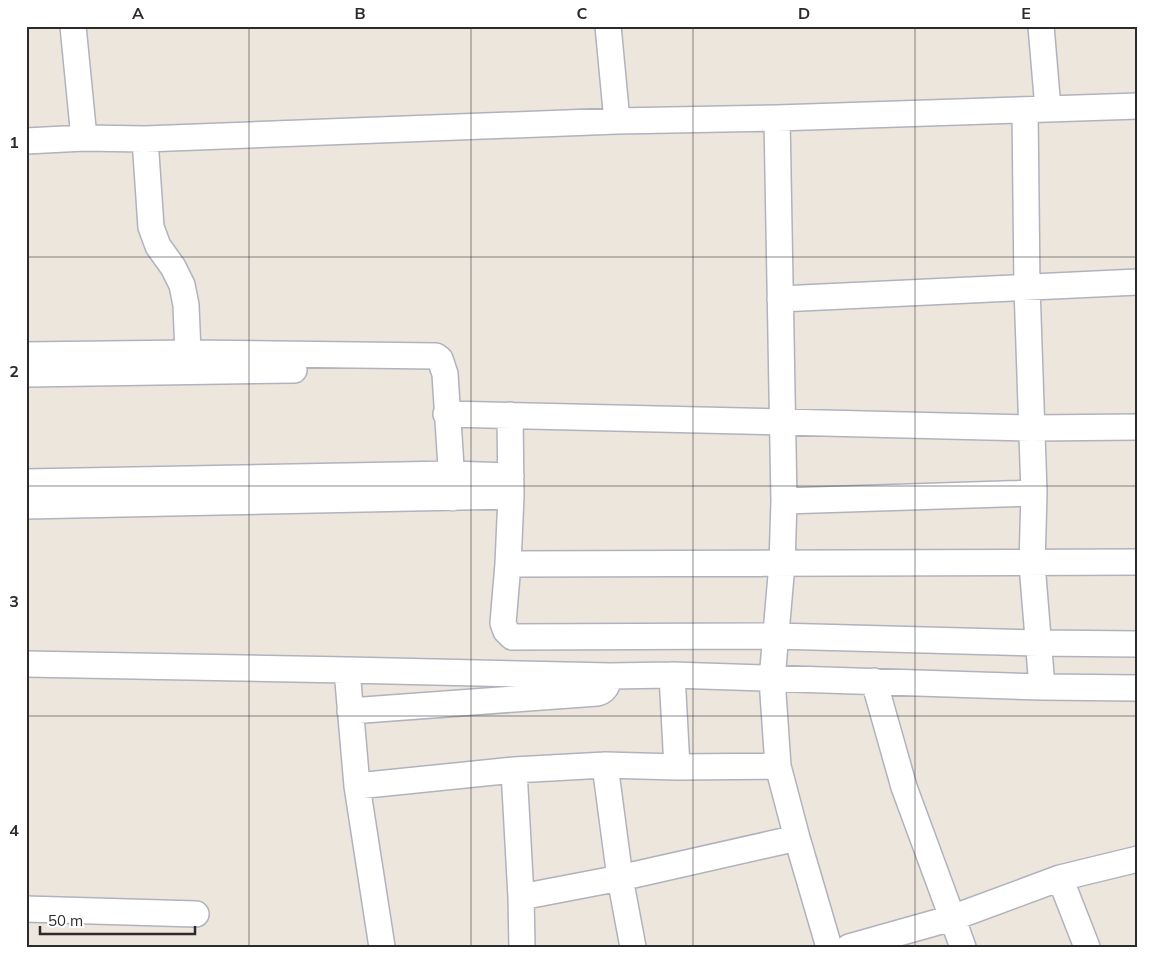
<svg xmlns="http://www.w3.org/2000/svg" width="1164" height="973" font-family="Mulish,sans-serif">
<rect width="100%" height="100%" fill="#ede6dd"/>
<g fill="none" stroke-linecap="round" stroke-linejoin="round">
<defs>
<path id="minor" d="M73,26L84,138
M608,26L617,121
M1048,109L1138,106
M1025,110L1027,287L1034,493L1032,564L1042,687
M777,118L784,501L782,564L772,679L778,766L797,838L829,947
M145,139L151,227L158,246L173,267L182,285L186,305L188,353
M26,141L84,138L145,139L617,121L777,118L1048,109L1041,26
M780,299L1138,282
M26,355L188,353L436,356L440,359L445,374L453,498
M26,374L294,370
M446,414L1031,428L1138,427
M510,415L511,496L508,564L503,623L506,631L512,637L776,636L1038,643L1138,644
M26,482L451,474L511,476
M784,501L1034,493
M26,506L511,496
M508,564L1138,562
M26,664L347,670L610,676L672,675L1042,687L1138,688
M347,670L357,786L382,947
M672,675L677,767
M874,681L904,787L963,947
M350,711L597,693C606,691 607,685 610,676
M605,765L620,878L633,947
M514,770L521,897L522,947
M357,786L514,770L605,765L677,767L778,766
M1060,878L1087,947
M521,897L620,878L797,838
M26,909L196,914
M849,947L952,918L1060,878L1138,859"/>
</defs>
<use href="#minor" stroke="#b1b2be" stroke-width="28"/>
<use href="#minor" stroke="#fff" stroke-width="25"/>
</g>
<path fill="none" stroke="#2b2b2b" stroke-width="1" stroke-opacity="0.55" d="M249,26V947M471,26V947M693,26V947M915,26V947M26,257H1138M26,486H1138M26,716H1138"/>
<rect width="1164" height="973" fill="none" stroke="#ffffff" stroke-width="55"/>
<path d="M40 926v8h155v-8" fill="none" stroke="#2b2b2b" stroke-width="2.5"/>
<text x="48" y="926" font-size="15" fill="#2b2b2b" stroke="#ffffff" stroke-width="4" paint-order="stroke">50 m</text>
<rect x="28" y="28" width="1108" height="918" fill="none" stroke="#2b2b2b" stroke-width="2"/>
<g font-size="16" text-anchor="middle" font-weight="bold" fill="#2b2b2b">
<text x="138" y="19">A</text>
<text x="360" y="19">B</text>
<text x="582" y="19">C</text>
<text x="804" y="19">D</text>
<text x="1026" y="19">E</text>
<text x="14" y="148">1</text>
<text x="14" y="377">2</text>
<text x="14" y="607">3</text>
<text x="14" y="836">4</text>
</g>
</svg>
